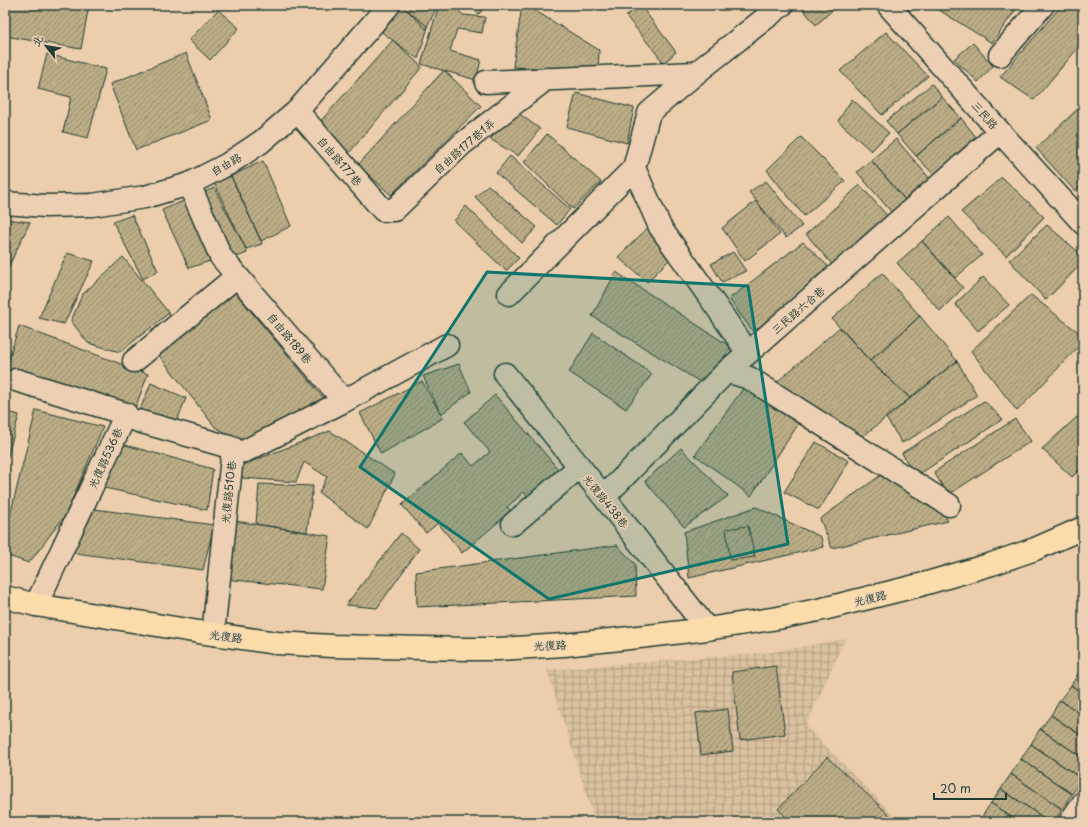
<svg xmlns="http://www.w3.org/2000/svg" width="1088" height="827" font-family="'Playpen Sans','LXGW WenKai TC',sans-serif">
<defs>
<pattern id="industrial-grid" width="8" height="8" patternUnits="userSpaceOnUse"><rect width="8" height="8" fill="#dac19f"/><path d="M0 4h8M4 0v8" fill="none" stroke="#b09e82"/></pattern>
<pattern id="building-hatch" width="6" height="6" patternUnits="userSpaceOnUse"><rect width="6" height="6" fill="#bcad86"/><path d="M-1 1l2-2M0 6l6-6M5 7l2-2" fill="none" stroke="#988e6e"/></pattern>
</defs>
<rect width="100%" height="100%" fill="#ecceac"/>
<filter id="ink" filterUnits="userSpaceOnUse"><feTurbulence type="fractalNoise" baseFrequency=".025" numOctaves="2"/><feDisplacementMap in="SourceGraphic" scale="8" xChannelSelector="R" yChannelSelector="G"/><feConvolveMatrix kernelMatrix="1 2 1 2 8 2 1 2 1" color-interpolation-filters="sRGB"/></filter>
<g filter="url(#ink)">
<path fill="url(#industrial-grid)" d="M845,639L806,726L900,822H592L594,818L547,670L773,652Z"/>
<path fill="url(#building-hatch)" stroke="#1f3d34" d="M5,5H22L48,9V5H89L81,49L5,36Z
M399,5H401L428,27L418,59L379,30Z
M413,5H438L426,29L408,11Z
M439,5H453L463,15L485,17L482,33L457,29L450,51L481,60L476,80L421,64Z
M468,5H486L479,14Z
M522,5H526L599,50L598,72L513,67Z
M640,5L676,52L664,63L626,16Z
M806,5H838L816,25L802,8Z
M931,5H1019L992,43Z
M1062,5H1083V42L1034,100L1000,77Z
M218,10L239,28L210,60L189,40Z
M886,32L928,76L882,115L840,71Z
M393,40L422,67L349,153L318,124Z
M973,43L993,66L978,82L954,59Z
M186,53L212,120L136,150L110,84Z
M47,54L106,69L88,138L63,132L71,97L38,89Z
M444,70L481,106L391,195L358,165Z
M932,84L942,97L897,134L886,121Z
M576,93L634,108L627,143L567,127Z
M942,97L961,118L916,156L897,134Z
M852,99L889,133L871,151L838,121Z
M1083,104V184L1075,191L1036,148Z
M514,110L540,129L518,156L490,139Z
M961,118L980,142L937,178L916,156Z
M547,134L601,182L573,209L524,162Z
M801,137L845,181L804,216L767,170Z
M896,139L931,180L907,202L871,160Z
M510,156L570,209L557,225L496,173Z
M871,160L907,202L894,215L857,172Z
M263,161L291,226L261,241L231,176Z
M231,176L261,241L262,244L246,249L214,183Z
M1002,177L1044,217L1006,256L961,212Z
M766,181L802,226L786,238L749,192Z
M488,185L537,227L522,243L475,197Z
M860,185L891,220L835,268L806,234Z
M214,188L246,249L247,253L232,259L200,194Z
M186,200L213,260L189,268L162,210Z
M756,201L780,234L745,261L722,228Z
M466,206L519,258L506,271L454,221Z
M132,215L158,271L143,279L113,222Z
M949,217L982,255L955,278L922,241Z
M5,219L30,222L5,274Z
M653,223L677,252L647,282L618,257Z
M1047,225L1083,256V262L1046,300L1009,260Z
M922,241L963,288L940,311L897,263Z
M803,242L833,271L756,336L729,299Z
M733,252L746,271L722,282L711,264Z
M67,253L94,261L64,324L39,318Z
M123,257L169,313L120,352L88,343L71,321L82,295Z
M616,272L731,347L705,385L592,316Z
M882,273L920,316L870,361L832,319Z
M983,277L1009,305L978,331L955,304Z
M233,290L327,402L246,444L215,427L158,354Z
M1031,295L1083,336V342L1017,411L971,351Z
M920,316L957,361L910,398L870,361Z
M19,326L148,374L134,411L6,368Z
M840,327L870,361L910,398L861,438L777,382Z
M593,333L652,374L626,409L569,372Z
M957,361L977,395L920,433L902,443L886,418Z
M459,364L471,392L441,414L423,376Z
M422,381L443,418L381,454L360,413Z
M151,383L186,398L177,421L139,412Z
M745,386L801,420L751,496L695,455Z
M495,395L570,483L539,510L524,492L507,507L511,511L462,553L438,523L426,533L402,505L462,453L473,466L490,452L464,422Z
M984,401L1003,419L915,477L902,453Z
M36,410L103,427L66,514L29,563L5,555V536Z
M5,411L19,415L7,459H5Z
M1077,417L1083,424V467L1072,477L1042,449Z
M1015,419L1031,441L948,495L934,472Z
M330,431L395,474L368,529L319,493L327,477L304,462L296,482L242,478L240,466Z
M816,442L849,461L819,510L784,492Z
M118,443L213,469L207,510L100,487Z
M681,448L728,496L684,527L645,481Z
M881,475L930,493L948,521L832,548L820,519Z
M259,484L313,486L307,532L256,524Z
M756,507L821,537L823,547L689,578L684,532Z
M87,508L214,525L203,570L68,552Z
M235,521L330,536L322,589L225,579Z
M748,526L755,557L730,560L726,529Z
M401,533L419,549L377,608L346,605Z
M617,545L635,564L636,596L417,607L416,572Z
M776,666L785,734L740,740L732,672Z
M1080,671L1083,672V694L1071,685Z
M1071,685L1083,694V715L1060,700Z
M1060,700L1083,715V737L1051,715Z
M728,709L733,751L701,755L696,713Z
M1051,715L1083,737V758L1040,729Z
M1040,729L1083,758L1082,779L1031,744Z
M1031,744L1082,779L1072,794L1021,759Z
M827,757L897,822H791L778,809Z
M1021,759L1072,794L1062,809L1011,774Z
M1011,774L1062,809L1054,822H1050L1001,789Z
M1001,789L1050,822H1018L991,803Z
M991,803L1018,822H987L981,818Z"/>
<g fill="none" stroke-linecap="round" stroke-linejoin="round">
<defs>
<path id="minor" d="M888,5L1000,132L1083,223
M1000,55L1043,5
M486,82L696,73
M297,111L383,210H394L462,144L546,79
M189,184L221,257L344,401
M5,203L45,206L92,205L145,197L189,184L228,164L261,142L297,111L389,5
M509,294L634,168
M748,353L718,309L660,227L634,168L649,113L696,73L782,5
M134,361L237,276
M727,371L749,378L949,505
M505,374L604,497L707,629
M16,380L126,414L36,605
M138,421L233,448L213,634
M245,451L344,401L447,345
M604,497L727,371L748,353L1000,132
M513,524L579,467
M1070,822L1083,803"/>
<path id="major" d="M5,597L36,605L199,632L277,643L332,646L468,649H498L564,645L648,636L707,629L778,618L823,609L920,585L992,564L1035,549L1083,528"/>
</defs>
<use href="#minor" stroke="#1f3d34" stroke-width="25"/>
<use href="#major" stroke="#1f3d34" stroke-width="25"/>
<use href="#minor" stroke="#edcfb3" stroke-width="22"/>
<use href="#major" stroke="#fddcac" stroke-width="22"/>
</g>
</g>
<path fill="#0f766e" fill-opacity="0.2" stroke="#0f766e" stroke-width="3" stroke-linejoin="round" d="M487,272L748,286L788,544L549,599L360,467Z"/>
<g text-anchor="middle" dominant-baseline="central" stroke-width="3" stroke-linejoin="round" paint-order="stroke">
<g font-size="11" fill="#1f3d34" stroke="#edcfb3">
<text transform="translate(985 115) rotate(49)">三民路</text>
<text transform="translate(464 146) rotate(-41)">自由路177巷1弄</text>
<text transform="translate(340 161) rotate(49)">自由路177巷</text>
<text transform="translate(226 164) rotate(-30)">自由路</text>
<text transform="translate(798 310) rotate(-41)">三民路六合巷</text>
<text transform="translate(290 338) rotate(50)">自由路189巷</text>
<text transform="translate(105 458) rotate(-65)">光復路536巷</text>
<text transform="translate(228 492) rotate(-84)">光復路510巷</text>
<text transform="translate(606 501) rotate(51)">光復路438巷</text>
<text transform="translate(870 598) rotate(-14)">光復路</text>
<text transform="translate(226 636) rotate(7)">光復路</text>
<text transform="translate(550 645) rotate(-3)">光復路</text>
</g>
</g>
<rect width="1088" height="827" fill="none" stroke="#edcfb3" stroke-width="20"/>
<rect x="10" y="10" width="1068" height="807" fill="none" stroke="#1f3d34" stroke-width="1.5" filter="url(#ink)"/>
<g transform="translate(46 46) rotate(301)" stroke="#edcfb3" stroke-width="3" paint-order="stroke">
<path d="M0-3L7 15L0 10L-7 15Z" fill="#1f3d34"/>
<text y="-6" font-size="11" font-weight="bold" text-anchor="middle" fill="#1f3d34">北</text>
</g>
<path d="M934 793v6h72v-6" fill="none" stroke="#1f3d34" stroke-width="2"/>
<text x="940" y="793" font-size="12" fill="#1f3d34" stroke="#edcfb3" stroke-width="3" paint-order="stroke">20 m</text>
</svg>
